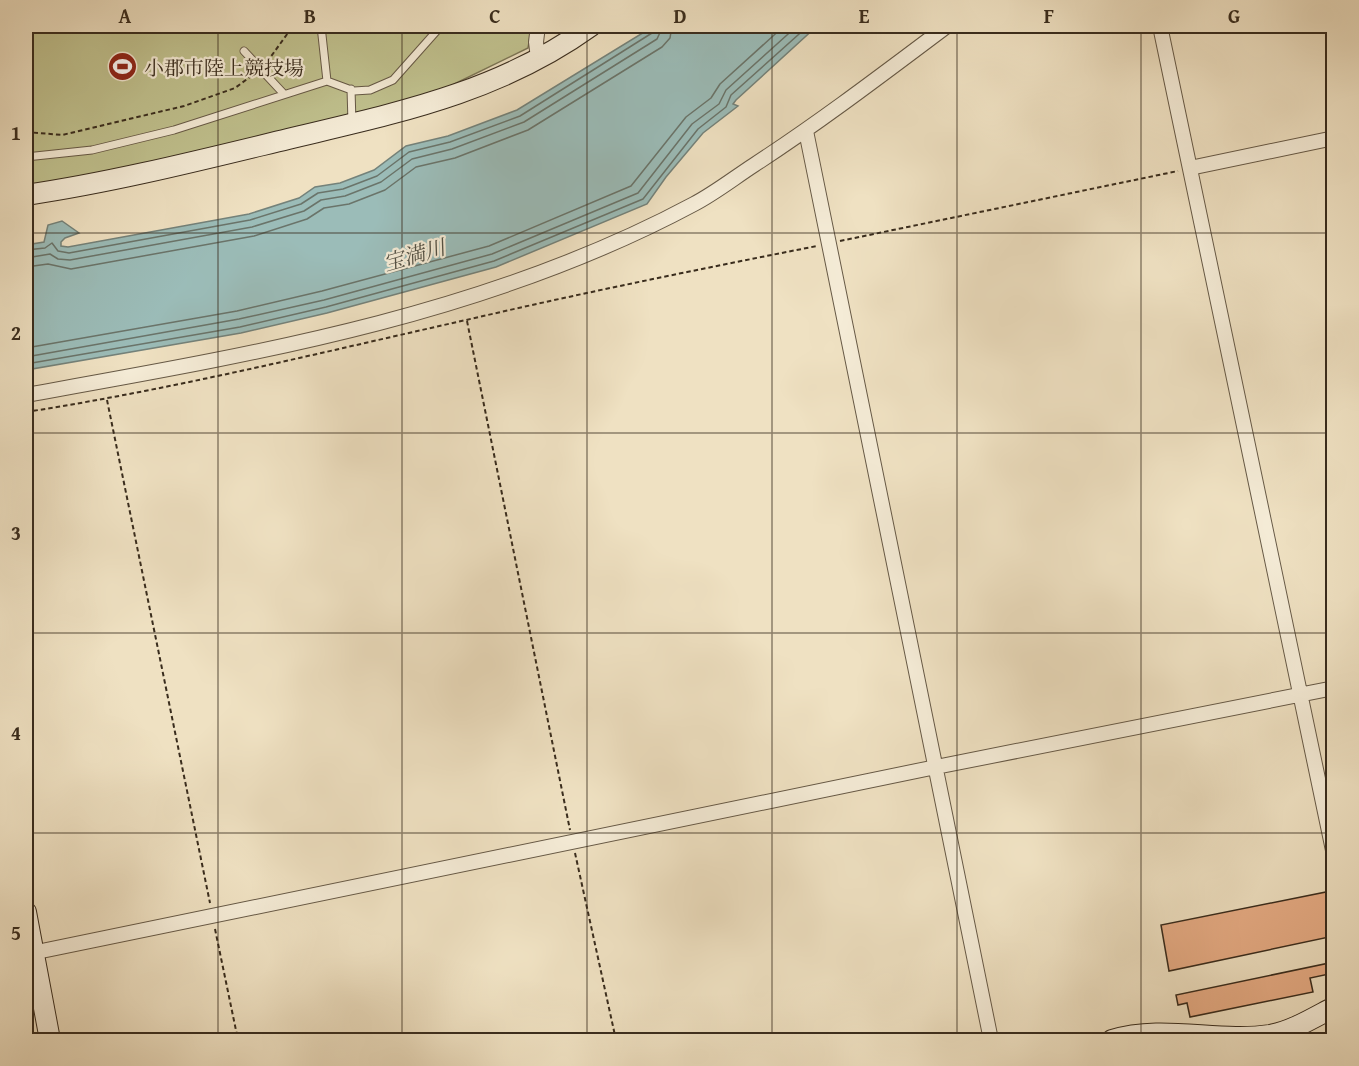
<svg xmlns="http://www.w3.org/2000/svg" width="1359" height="1066" font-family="'Gentium Book Plus','Noto Serif JP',serif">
<rect width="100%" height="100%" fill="#efe1c2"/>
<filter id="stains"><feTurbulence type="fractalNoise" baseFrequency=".00333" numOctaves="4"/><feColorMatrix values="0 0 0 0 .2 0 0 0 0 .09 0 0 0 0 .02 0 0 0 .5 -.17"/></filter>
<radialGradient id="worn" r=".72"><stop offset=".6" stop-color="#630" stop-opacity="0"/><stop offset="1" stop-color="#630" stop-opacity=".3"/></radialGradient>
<path fill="#c0c18e" stroke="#7c7656" stroke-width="1.5" d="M26,26H532L528,48L444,89L357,114L157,161L26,187Z"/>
<path fill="#9bbcb8" stroke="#74827a" stroke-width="1.5" d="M654,26H817L736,100L733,104L738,106L703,133L666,177L647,204L496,267L327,313L241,333L26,370V245L44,242L48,225L62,221L79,233L65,238L61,242V246L68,247L249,214L299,198L315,187L340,183L374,170L406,146L448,136L517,110Z"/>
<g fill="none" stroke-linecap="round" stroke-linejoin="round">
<path stroke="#6a746a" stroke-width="1.5" d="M26,250L45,248L52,243L58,251L69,253L250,220L301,204L318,193L343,189L377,176L409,152L450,142L520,116L652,33L656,26
M26,258L50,254L58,259L70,260L252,227L304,211L321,200L345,196L381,182L412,159L452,149L524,122L657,39L663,26
M26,267L48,264L71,269L254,236L307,219L324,208L349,204L385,190L416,167L455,158L528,130L662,47L670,38L672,26
M26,348L237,311L322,291L489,246L631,186L686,117L711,98L720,84L784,26
M26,357L239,319L324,300L492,254L638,193L692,124L719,104L726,90L797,26
M26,364L240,327L326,307L494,261L643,199L698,129L726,107L731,95L808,26"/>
</g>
<path fill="#e6ac85" stroke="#392c1d" stroke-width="1.5" d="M1331,891L1334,936L1169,971L1161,925Z
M1334,962V973L1310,978L1313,992L1190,1017L1187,1003L1178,1005L1176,995Z"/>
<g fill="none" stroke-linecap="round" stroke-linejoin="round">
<defs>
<path id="lane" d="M321,26L327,81
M244,51L283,93
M351,89L352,123
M26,157L92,150L174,130L327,81L354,91L370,90L393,80L441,26"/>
<path id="street" d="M1160,26L1334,855
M538,58L536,42L538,26
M806,131L991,1040
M1190,168L1334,138
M26,395C255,354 487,315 694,204C715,193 734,178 754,165C820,122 883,74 947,26
M27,954L936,767L1334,688"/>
<path id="secondary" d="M26,195C114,182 201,160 288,139C396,113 498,93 591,26
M26,912L50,1040
M1112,1040C1163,1024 1218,1043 1270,1035C1292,1031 1313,1018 1334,1007"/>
</defs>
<use href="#lane" stroke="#665946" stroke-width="9"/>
<use href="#street" stroke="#665946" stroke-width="16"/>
<use href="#secondary" stroke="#392c1d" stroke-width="22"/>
<path stroke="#392c1d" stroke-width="2" stroke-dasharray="4.5 3" stroke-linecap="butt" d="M267,62L293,26
M26,132L62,135L184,106L235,88L254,74
M840,241L1178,171
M467,321L570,830
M107,400L210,903
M26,412C174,389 319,353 466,320C582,293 700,269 817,246
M575,853L616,1040
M215,929L238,1040"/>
<use href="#lane" stroke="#f5ecd7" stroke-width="7"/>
<use href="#street" stroke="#f5ecd7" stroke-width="14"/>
<use href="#secondary" stroke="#f5ecd7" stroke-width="20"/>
</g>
<path fill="none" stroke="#392c1d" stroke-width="1.5" stroke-opacity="0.55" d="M218,26V1040M402,26V1040M587,26V1040M772,26V1040M957,26V1040M1141,26V1040M26,233H1334M26,433H1334M26,633H1334M26,833H1334"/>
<defs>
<symbol id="stadium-disc" viewBox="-11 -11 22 22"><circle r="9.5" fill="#8f2418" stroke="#f5ecd7"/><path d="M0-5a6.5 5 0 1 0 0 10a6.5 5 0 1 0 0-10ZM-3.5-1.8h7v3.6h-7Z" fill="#fff"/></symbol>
</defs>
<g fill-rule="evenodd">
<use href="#stadium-disc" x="106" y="50" width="33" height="33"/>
</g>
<g text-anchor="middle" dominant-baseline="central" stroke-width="4.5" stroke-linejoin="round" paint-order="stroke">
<g font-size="20" fill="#392c1d" stroke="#f5ecd7" text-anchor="start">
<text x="144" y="67">小郡市陸上競技場</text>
</g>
<g font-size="21" font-style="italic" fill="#525044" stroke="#f5ecd7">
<text transform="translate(414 255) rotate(-16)">宝満川</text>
</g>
</g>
<rect width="1359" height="1066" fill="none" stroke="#efe1c2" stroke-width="66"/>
<rect x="33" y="33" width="1293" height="1000" fill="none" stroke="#392c1d" stroke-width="2"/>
<g font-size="20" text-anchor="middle" font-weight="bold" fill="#392c1d">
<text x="125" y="23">A</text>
<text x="310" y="23">B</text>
<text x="495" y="23">C</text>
<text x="680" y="23">D</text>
<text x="864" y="23">E</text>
<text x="1049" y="23">F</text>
<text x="1234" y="23">G</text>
<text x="16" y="140">1</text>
<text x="16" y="340">2</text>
<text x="16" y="540">3</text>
<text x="16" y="740">4</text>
<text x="16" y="940">5</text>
</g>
<rect width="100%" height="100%" filter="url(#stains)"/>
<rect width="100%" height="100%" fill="url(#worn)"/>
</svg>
